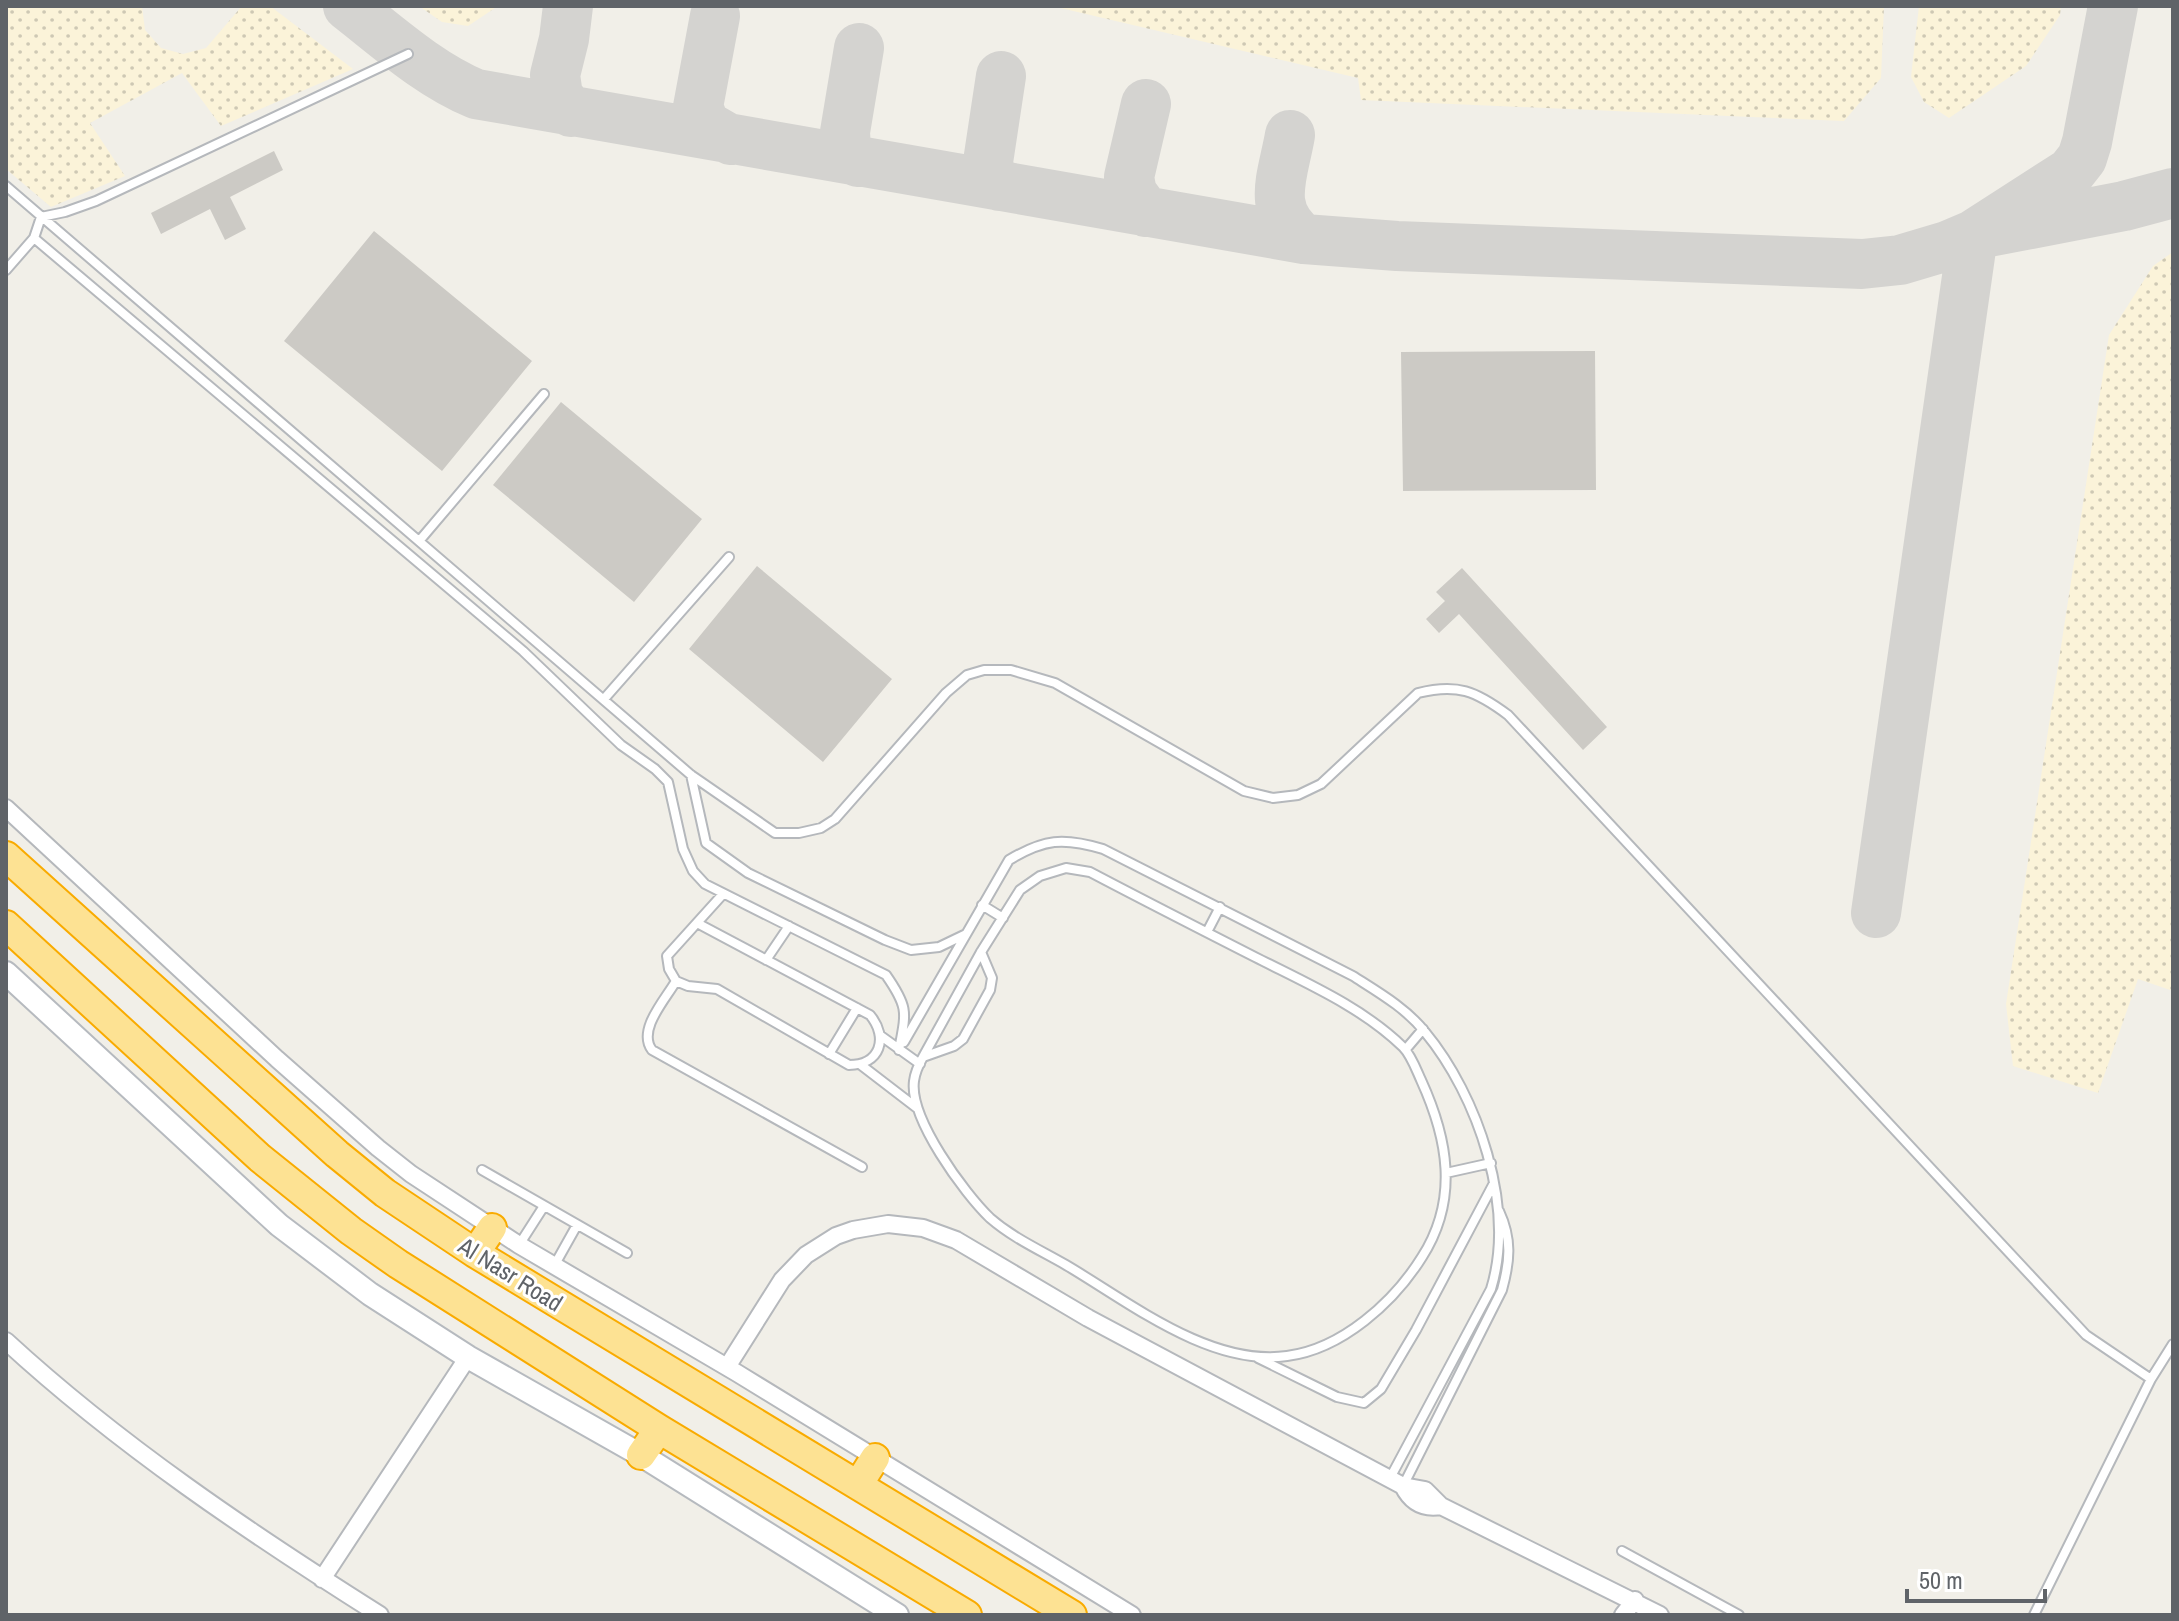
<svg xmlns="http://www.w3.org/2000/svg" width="2179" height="1621" font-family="'Archivo Narrow',sans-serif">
<defs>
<pattern id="sand-dots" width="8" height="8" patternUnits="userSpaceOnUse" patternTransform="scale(2)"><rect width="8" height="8" fill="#fbf3d9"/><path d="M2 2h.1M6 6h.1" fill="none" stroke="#cec8b4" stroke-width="1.8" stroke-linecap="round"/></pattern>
</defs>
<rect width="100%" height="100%" fill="#f1efe8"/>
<path fill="url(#sand-dots)" d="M6,6H142L145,30L161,48L183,54L206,48L242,6H270L353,69L221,126L182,73L90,123L125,176L51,207L6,169Z
M419,6H498L468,26L442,22Z
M1052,6H1884L1881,78L1844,121L1361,100L1358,78Z
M1919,6H2061L2060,15L2026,66L1949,118L1924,102L1911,77Z
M2173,252V991L2138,979L2098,1093L2013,1066L2006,1004L2109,335L2153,266Z"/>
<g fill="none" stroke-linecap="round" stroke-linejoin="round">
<path stroke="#d4d3d0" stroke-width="50" d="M348,6C388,37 428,74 476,94L1304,239L1397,246L1862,264L1900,260L1947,246L1973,235L2071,172L2082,158L2087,142L2113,6
M568,6L564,39L555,75L558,96L571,112
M715,16L698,107L705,125L731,140
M1146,104L1129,177L1132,193L1146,212
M1290,135C1283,176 1265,210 1304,239
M858,162L846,149L845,132L859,48
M999,186L990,173L988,162L1001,76
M1876,913L1973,235L2124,206L2173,193"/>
</g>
<path fill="#cccac5" d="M274,151L283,170L230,197L246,229L225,240L210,209L161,234L151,213Z
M374,231L532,361L442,471L284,341Z
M1595,351L1596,490L1403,491L1401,352Z
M561,402L702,519L634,602L493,485Z
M757,566L892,679L823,762L689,649Z
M1462,568L1607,727L1583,750L1459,614L1439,633L1426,619L1445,601L1436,592Z"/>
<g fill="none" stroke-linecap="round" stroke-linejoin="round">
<defs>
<path id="lane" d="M6,186L691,775L775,833H799L821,828L835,819L946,693L967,675L984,670H1011L1055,683L1244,791L1273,798L1298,795L1321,784L1418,693C1457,683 1476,691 1508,715L2086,1335L2151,1379L2034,1615
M34,238L523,651L621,745L655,769L668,782L683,849L693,871L705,884L886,975C909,1008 906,1012 899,1050
M6,270L34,238L41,217L65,212L96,201L408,54
M420,540L544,394
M604,699L729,557
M691,775L706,843L748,873L885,940L911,950L939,947L964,935
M982,905L1003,918
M697,923L870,1015C889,1038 880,1065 849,1065L717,989L688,986L676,981L669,969L667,956L723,894
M1207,932L1220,907
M766,960L789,926
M676,981C665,1000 637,1030 652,1050L862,1167
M881,1036L920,1064
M904,1042L1009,860C1044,839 1063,837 1103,849L1353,976C1378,992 1406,1008 1425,1032C1478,1096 1516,1207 1491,1289L1389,1480
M1406,1049L1423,1029
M829,1054L857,1008
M923,1057L981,952L1020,890L1040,876L1066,868L1090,872C1145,901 1200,929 1255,957C1306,983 1362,1007 1403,1047C1411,1055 1416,1069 1421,1080C1448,1139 1459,1199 1422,1257C1394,1302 1342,1349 1287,1356C1210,1367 1129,1302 1066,1265C1040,1250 1013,1238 990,1218C964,1193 909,1118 914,1081C915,1073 919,1064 923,1057L954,1046L963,1039L990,990L992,978L981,952
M861,1065L917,1108
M482,1170L627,1253
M1446,1173L1491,1163
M519,1245L544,1206
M554,1266L577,1225
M1258,1358L1337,1397L1364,1403L1381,1389L1416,1330L1493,1185
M2151,1379L2173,1344
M1403,1486L1502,1290C1510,1261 1512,1239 1499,1211
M1622,1551L1739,1615"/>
<path id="street" d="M6,808L277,1059L378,1148L411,1174L519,1245L737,1373L1132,1615
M6,1341C119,1445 250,1533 380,1615
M727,1367L782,1280L806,1255L836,1236L853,1230L888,1224L923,1228L956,1240L1088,1318L1403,1486L1425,1490L1441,1506L1660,1615
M1403,1486C1411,1502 1423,1509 1441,1506
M322,1579L468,1357
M1623,1615L1635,1600"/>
<path id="secondary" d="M6,973L279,1225L370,1294L468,1357L641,1455L897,1615"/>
<path id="highway" d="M6,856L337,1154L385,1193L475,1253L1072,1615
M6,925L260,1158L351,1231L398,1264L659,1429L967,1615
M475,1253L492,1228
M641,1455L659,1429
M858,1485L875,1458"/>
</defs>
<use href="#lane" stroke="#b5b8bc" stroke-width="12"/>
<use href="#street" stroke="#b5b8bc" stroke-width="20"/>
<use href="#secondary" stroke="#b6babf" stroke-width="26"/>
<use href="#highway" stroke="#f9ab00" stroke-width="32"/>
<use href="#lane" stroke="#fff" stroke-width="8"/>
<use href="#street" stroke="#fff" stroke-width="16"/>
<use href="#secondary" stroke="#fff" stroke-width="22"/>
<use href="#highway" stroke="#fde293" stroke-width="28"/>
</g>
<g text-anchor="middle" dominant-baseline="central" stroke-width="6" stroke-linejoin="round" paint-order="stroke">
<g font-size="24" fill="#5f6368" stroke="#fff">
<text transform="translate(511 1274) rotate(32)">Al Nasr Road</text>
</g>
</g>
<rect width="2179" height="1621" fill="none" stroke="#5f6368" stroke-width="16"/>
<path d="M1907 1589v12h138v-12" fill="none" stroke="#5f6368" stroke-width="4"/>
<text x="1919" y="1589" font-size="24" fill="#5f6368" stroke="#ffffff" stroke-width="6" paint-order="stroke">50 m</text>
</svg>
